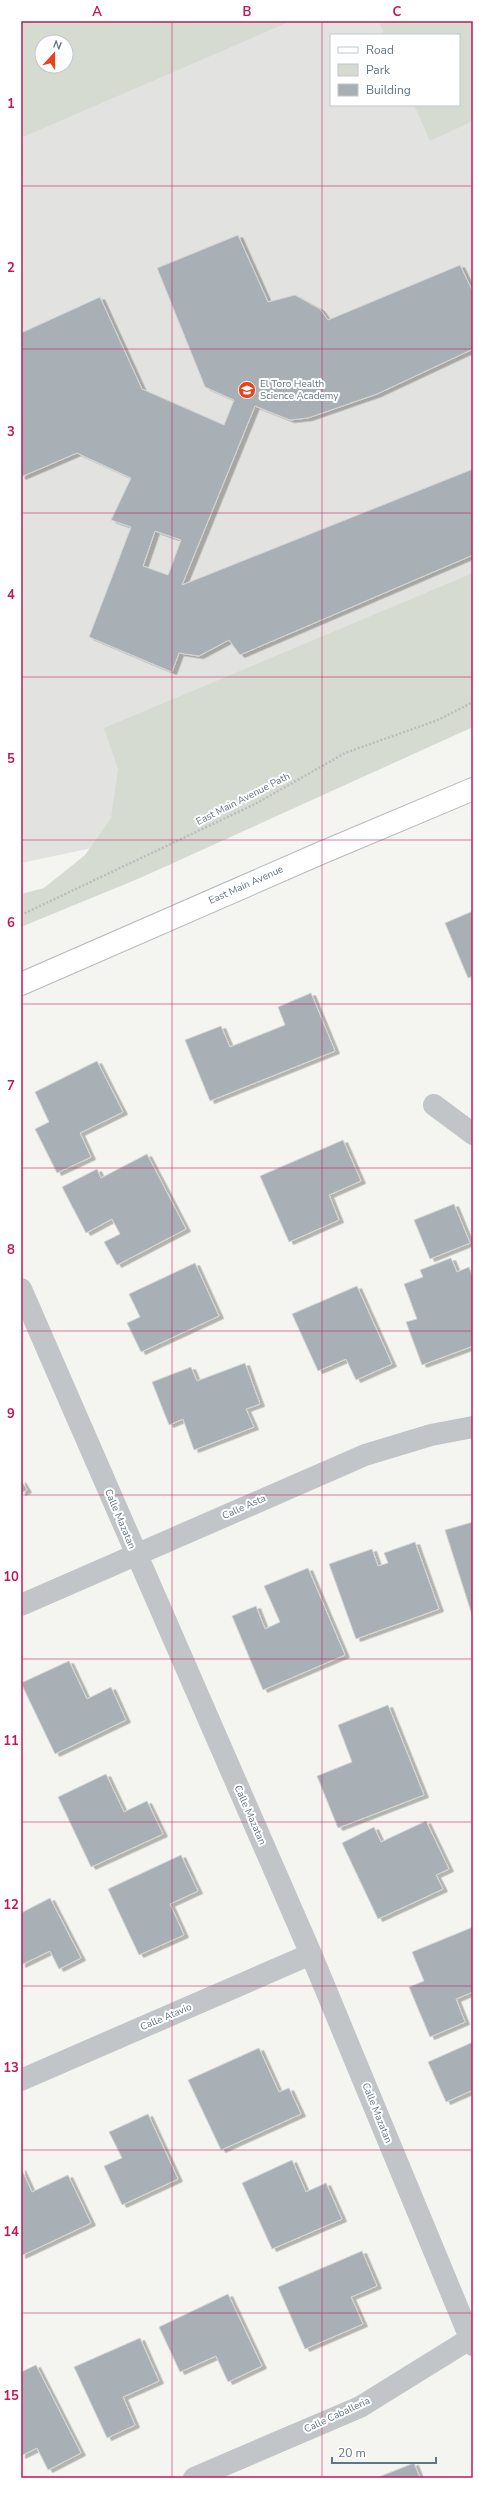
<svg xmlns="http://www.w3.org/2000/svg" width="494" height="2499" font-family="'Nunito Sans',sans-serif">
<defs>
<filter id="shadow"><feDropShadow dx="4.5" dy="2.5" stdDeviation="0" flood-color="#0004"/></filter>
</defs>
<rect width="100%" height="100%" fill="#f4f4f0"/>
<path fill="#e2e3e1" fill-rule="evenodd" d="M21,21H473V675L116,843L21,863ZM331,35H459V105H331ZM42,42H66V66H42Z"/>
<path fill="#d5dbd1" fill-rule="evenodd" d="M21,21H291L23,137L21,131ZM42,42H66V66H42Z
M379,21H473V121L430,141L414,105H459V35H384Z
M473,573V727L140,878L21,927V894L44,888L85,855L111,818L118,769L104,728Z"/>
<path fill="#a8b0b6" stroke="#d5d5d3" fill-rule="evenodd" filter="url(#shadow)" d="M238,235L268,302L295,295L320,309L328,320L460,265L473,292V349L377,394L308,418L290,420L255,406L182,585L473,469V555L240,655L229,640L199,656L179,653L172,672L89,637L131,527L111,520L131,478L77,453L21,477V333L100,297L142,389L224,425L234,400L205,387L157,268ZM155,531L181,540L168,575L143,566Z
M473,911V976L468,978L445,923Z
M311,993L335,1051L210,1101L185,1040L221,1026L230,1047L285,1025L278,1007Z
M97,1061L123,1112L80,1133L91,1157L57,1173L35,1129L49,1122L35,1092Z
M343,1140L361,1181L329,1195L339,1220L289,1242L260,1176Z
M147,1154L186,1229L117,1265L104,1242L120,1234L112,1219L86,1233L62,1187L97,1169L101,1178Z
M454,1204L470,1243L430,1259L414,1220Z
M451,1258L457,1272L469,1267L473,1278V1346L422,1365L406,1322L417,1319L404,1284L423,1277L420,1270Z
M195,1263L219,1316L141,1352L127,1323L140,1317L129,1294Z
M357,1286L392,1364L356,1380L346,1359L318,1371L292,1314Z
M245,1363L260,1404L246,1409L254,1427L194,1450L183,1419L169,1425L152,1382L191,1367L197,1381Z
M21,1480L27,1490L21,1493Z
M473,1522V1614L472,1615L445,1530Z
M415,1542L439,1609L356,1639L329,1564L372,1549L378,1566L388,1563L384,1553Z
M308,1568L345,1655L263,1690L232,1616L256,1606L265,1629L280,1622L264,1586Z
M69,1661L87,1699L111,1687L126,1720L55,1754L21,1683Z
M388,1705L424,1795L338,1828L317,1776L352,1762L338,1725Z
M106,1774L124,1812L147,1801L163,1834L91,1867L58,1797Z
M426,1821L449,1869L436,1875L443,1889L378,1919L342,1843L374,1827L381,1842Z
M181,1855L198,1891L170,1904L184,1935L139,1955L108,1889Z
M50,1898L81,1958L59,1969L50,1951L21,1965V1913Z
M473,1927V1992L456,1999L465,2022L430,2037L409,1987L424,1981L412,1952Z
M473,2042V2090L446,2102L428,2062Z
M259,2048L279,2092L289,2088L301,2114L221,2150L188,2080Z
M148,2114L178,2179L122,2205L104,2166L122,2158L109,2132Z
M292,2160L306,2192L326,2183L342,2219L272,2249L242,2183Z
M21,2168L32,2192L68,2175L91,2223L21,2256Z
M362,2251L377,2286L351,2297L363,2324L305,2349L278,2287Z
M228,2294L262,2366L228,2382L216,2356L180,2372L159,2327Z
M140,2338L159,2381L123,2397L135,2425L107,2438L74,2367Z
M36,2365L81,2453L48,2470L37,2448L21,2456V2372Z
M414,2463L420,2478H376Z"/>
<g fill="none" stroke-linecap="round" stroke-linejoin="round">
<defs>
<path id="secondary" d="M21,984L321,853L473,789"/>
</defs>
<use href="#secondary" stroke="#b3b9bd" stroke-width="24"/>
<path stroke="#bbbdbf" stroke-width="2.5" stroke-dasharray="2 2" stroke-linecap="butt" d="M21,915L257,803L345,753L438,720L473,702"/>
<path stroke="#c1c5c8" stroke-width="22" d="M434,1105L473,1134
M21,1289L311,1954L473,2345
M21,1605L365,1455L431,1435L473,1427
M21,2080L311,1954
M194,2478L360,2407L473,2337"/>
<use href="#secondary" stroke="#fff" stroke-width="22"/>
</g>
<path fill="none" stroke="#c2185b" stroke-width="1" stroke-opacity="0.55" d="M172,21V2478M322,21V2478M21,186H473M21,349H473M21,513H473M21,677H473M21,840H473M21,1004H473M21,1168H473M21,1331H473M21,1495H473M21,1659H473M21,1822H473M21,1986H473M21,2150H473M21,2313H473"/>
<defs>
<symbol id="school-disc" viewBox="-11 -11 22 22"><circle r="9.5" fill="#e8431c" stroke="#fff"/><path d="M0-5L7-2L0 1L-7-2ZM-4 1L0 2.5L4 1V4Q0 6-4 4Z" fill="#fff"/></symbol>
</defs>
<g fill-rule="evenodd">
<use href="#school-disc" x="237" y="380" width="20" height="20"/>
</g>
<g text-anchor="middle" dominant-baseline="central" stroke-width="4" stroke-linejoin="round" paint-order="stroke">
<g font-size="10" fill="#627582" stroke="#fff" text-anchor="start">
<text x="260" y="384">El Toro Health<tspan x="260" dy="12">Science Academy</tspan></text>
</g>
<g font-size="10" fill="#627582" stroke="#fff">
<text transform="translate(243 799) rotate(-27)">East Main Avenue Path</text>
<text transform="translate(246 885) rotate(-24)">East Main Avenue</text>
<text transform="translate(244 1507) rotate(-24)">Calle Asta</text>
<text transform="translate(120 1519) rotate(67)">Calle Mazatan</text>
<text transform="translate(250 1815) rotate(66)">Calle Mazatan</text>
<text transform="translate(166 2017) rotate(-23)">Calle Atavio</text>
<text transform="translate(377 2113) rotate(68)">Calle Mazatan</text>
<text transform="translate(337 2415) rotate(-25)">Calle Caballeria</text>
</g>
</g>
<rect width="494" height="2499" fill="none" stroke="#ffffff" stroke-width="44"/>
<rect x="330" y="34" width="130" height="72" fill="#ffffff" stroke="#c0c8cd"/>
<rect x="338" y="47" width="20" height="6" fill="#ffffff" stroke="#c0c8cd"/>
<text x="366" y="54" font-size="12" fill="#627582">Road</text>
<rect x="338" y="64" width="20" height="12" fill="#d5dbd1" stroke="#c0c8cd"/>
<text x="366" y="74" font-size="12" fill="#627582">Park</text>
<rect x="338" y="84" width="20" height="12" fill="#a8b0b6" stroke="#c0c8cd"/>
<text x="366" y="94" font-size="12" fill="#627582">Building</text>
<g transform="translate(54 54) rotate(21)"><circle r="19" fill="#ffffff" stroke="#c0c8cd"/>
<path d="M0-3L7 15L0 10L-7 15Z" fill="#e8431c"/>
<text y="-6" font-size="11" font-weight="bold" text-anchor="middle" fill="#627582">N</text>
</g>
<path d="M332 2457v6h104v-6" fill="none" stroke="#627582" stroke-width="2"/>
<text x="338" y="2457" font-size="12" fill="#627582" stroke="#ffffff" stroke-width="3" paint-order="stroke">20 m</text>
<rect x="22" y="22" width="450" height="2455" fill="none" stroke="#c2185b" stroke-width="1.5"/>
<g font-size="13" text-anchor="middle" font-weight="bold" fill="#c2185b">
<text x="97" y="16">A</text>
<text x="247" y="16">B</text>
<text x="397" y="16">C</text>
<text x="11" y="108">1</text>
<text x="11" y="272">2</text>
<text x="11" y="436">3</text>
<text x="11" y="599">4</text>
<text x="11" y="763">5</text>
<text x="11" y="927">6</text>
<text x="11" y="1090">7</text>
<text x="11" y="1254">8</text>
<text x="11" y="1418">9</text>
<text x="11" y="1581">10</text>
<text x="11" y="1745">11</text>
<text x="11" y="1909">12</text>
<text x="11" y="2072">13</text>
<text x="11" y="2236">14</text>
<text x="11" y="2400">15</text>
</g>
</svg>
